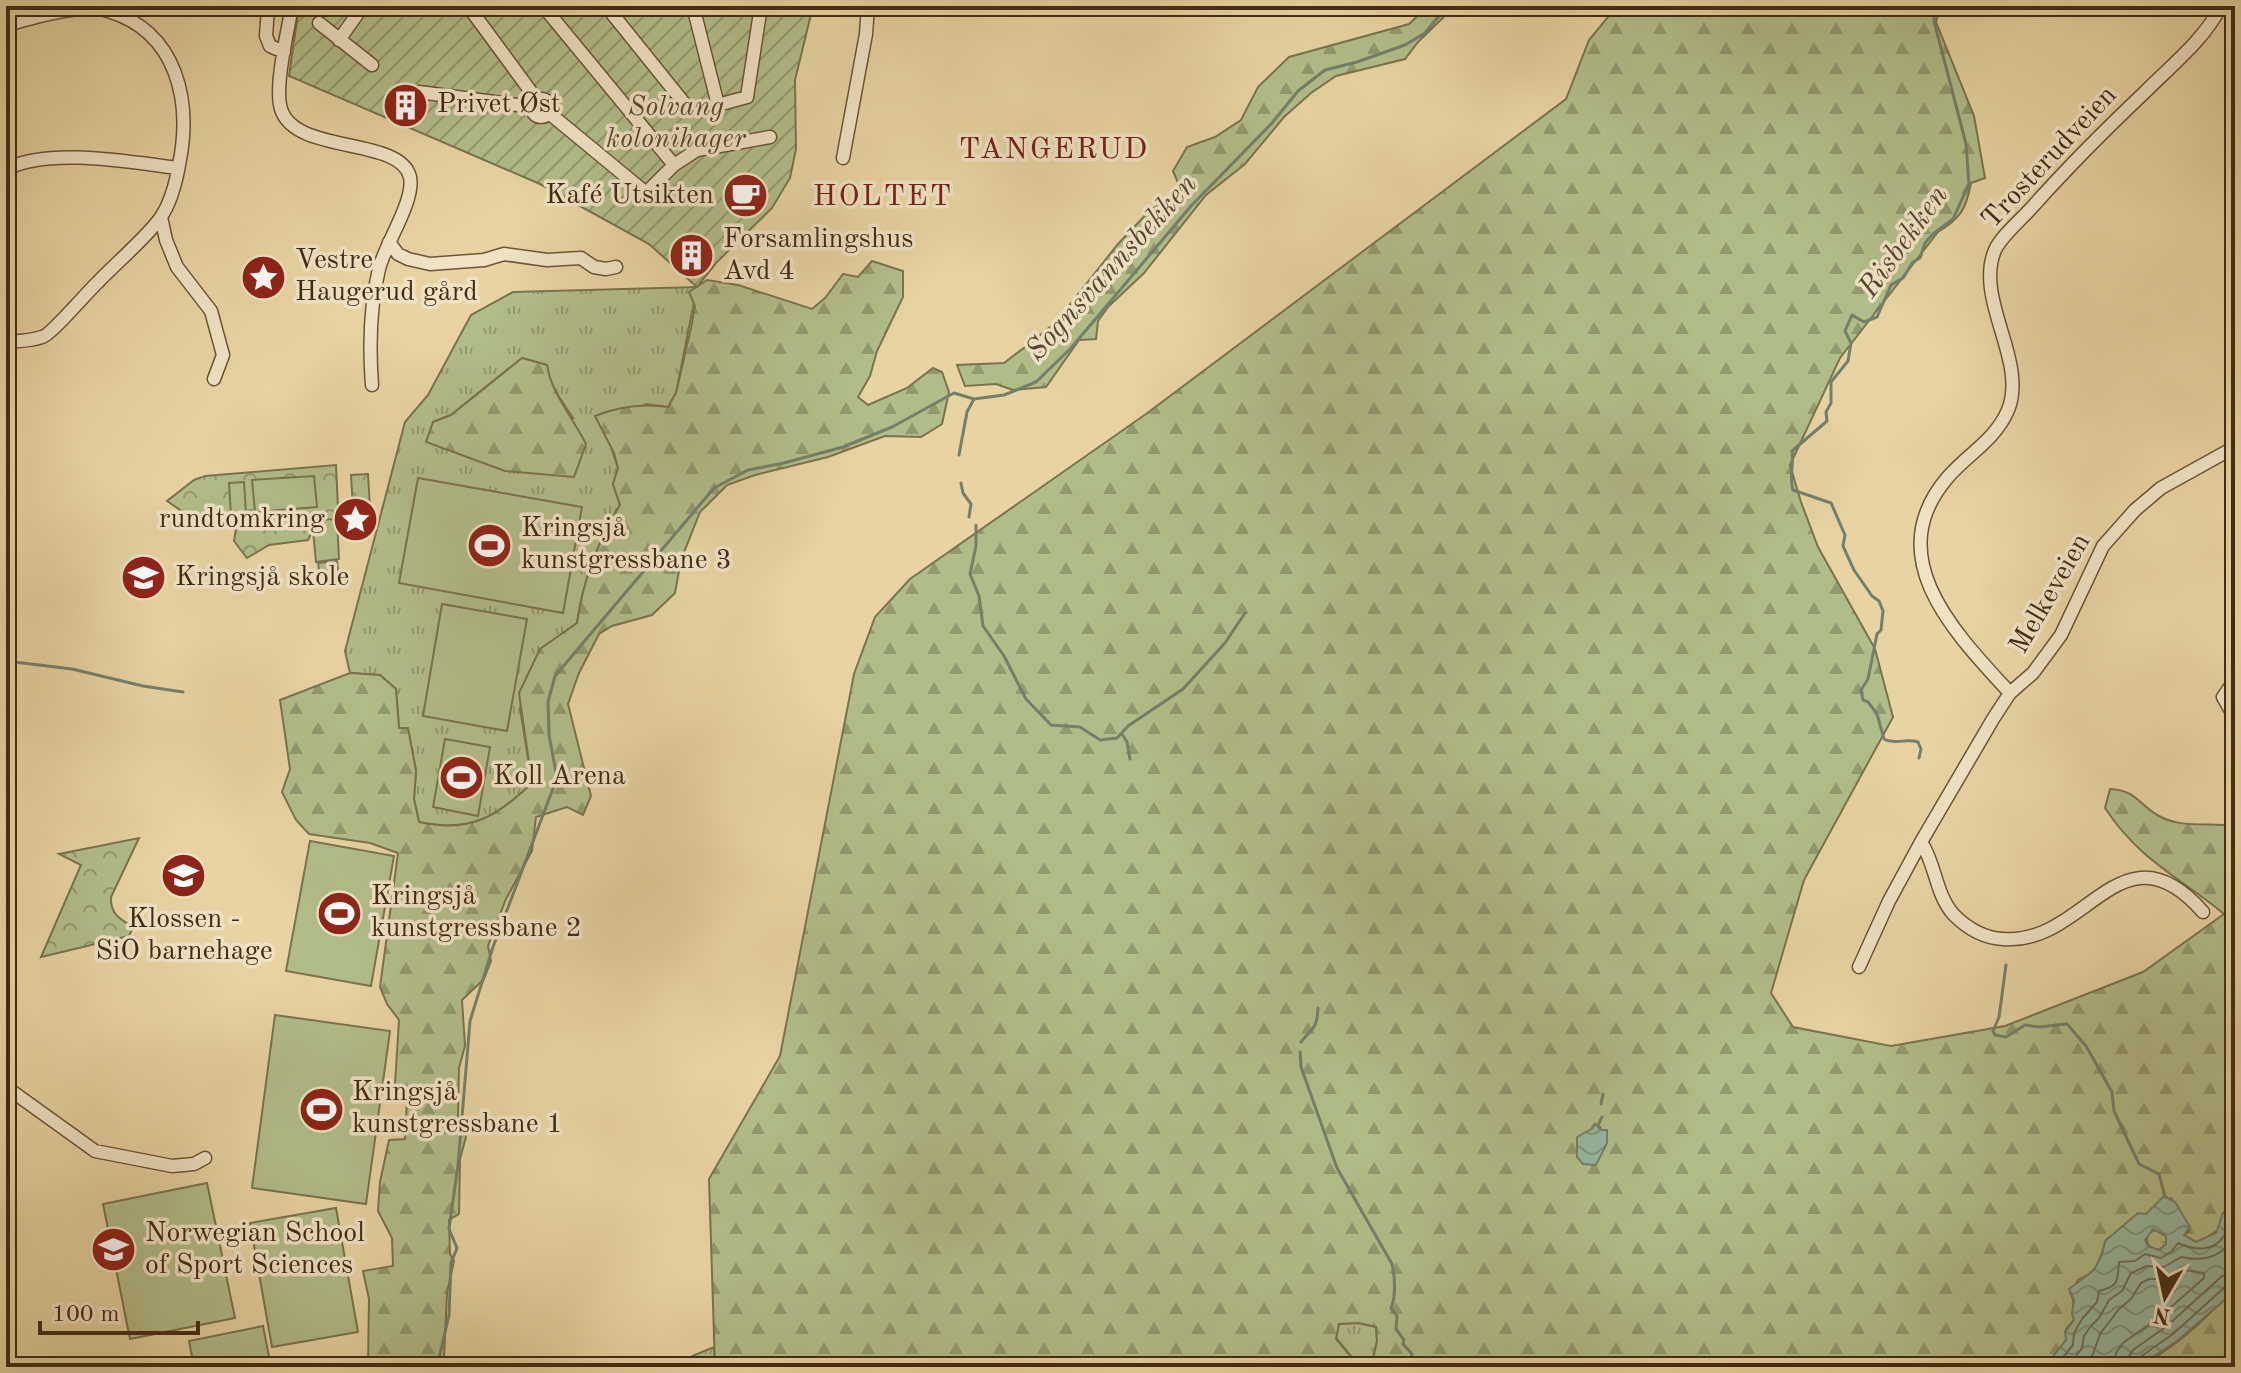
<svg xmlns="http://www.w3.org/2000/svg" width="2241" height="1373" font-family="'Old Standard TT',serif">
<defs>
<pattern id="grass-tufts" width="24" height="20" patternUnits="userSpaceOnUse" patternTransform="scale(2)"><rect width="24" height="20" fill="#b1bd88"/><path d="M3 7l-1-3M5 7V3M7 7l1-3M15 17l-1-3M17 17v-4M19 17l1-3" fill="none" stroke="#929a6e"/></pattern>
<pattern id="forest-firs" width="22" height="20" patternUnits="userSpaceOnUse" patternTransform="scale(2)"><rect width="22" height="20" fill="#b1bd88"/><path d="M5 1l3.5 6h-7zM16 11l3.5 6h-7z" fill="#929a6e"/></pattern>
<pattern id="wetland-marsh" width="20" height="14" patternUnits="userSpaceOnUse" patternTransform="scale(2)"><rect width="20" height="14" fill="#b1bd88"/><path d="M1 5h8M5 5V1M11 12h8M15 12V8" fill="none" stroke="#929a6e"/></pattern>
<pattern id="park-crowns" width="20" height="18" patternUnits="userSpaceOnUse" patternTransform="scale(2)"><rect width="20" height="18" fill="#b1bd88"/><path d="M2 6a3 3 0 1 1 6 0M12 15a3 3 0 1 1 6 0" fill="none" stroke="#929a6e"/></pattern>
<pattern id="garden-furrows" width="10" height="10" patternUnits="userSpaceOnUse" patternTransform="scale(2)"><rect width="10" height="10" fill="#b1bd88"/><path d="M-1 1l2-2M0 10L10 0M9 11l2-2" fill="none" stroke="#929a6e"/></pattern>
<pattern id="water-waves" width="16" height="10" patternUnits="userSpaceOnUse" patternTransform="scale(2)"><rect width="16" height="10" fill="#97b8a2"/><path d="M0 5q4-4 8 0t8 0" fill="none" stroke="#7d9683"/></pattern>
</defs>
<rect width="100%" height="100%" fill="#e7d4a2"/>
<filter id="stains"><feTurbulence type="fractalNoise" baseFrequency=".0025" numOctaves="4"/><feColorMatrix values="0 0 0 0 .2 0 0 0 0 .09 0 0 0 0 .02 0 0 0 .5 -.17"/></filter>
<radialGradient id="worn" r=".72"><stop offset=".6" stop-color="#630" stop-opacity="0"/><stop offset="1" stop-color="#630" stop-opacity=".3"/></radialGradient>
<path fill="url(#grass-tufts)" stroke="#7a744d" stroke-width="2" fill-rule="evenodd" d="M697,287L676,393L668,407L646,404L601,427L608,438L618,468L613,484L620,505C597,543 583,580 577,623L540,650L520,708L532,783C496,818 470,833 419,822L414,799L416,771L408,729L399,728L396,689L380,675L350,673L345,651L405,422L428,395L471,315L513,292ZM522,358L547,365L550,383L573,418L433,422L451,415Z
M1359,1323L1376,1327L1377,1341L1373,1359L1354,1360L1336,1338L1339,1324Z
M714,1347L715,1367H682L692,1356Z"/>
<path fill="url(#forest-firs)" stroke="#7a744d" stroke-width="2" fill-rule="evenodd" d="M1428,6H1455L1418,42L1405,59L1336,76L1311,93L1284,117L1245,164L1206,195L1144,273L1108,307L1098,321L1096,339L1079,340L1046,387L1013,390L996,384L965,386L957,365L1004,363L1029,344L1056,322L1118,244L1150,210L1182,192L1173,171L1187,147L1215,137L1241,120L1258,87L1289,57L1409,24Z
M1617,6H1940L1936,22L1974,116L1985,178L1971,183C1966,209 1961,218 1938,232L1840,358L1790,465L1801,502L1818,547L1875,649L1893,717L1804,880L1771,993L1793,1027L1891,1046L2005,1026L2143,972L2224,914C2178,876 2140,861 2105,808L2110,789C2136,790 2139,805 2159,816C2182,829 2210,822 2235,826V1203L2223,1213L2218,1230L2201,1241L2196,1242L2184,1235L2189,1231L2177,1205L2171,1198L2107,1239L2097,1266L2090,1274L2078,1280L2070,1293C2077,1302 2070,1310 2074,1320L2066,1329V1340L2045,1367H715L709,1179L780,1056L854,674L875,617L910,579L1146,414L1566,99L1589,40ZM1595,1124L1600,1127L1604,1148L1593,1165L1589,1163L1592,1129ZM1359,1323L1376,1327L1377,1341L1373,1359L1354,1360L1336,1339L1339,1324Z
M872,261L903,271V297L877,351L870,376L858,397L868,405L907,388L933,368L942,372L949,392L942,424L921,437L885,436L828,457L755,475L727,485L700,512L681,560L675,593L652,615L612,626L599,634L579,673L568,704L591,796L583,815L567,807L536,817L532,851L506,899L488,946L491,961L484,979L462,1000L465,1046L459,1068L458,1118L466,1137L460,1159L459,1214L449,1220L450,1254L454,1261L447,1293L444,1358L466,1363L468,1367H368L369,1299L363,1271L393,1266L392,1238L378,1211L380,1182L389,1140L405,1139L407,1099L395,1084L399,1020L387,1004L380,987L398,853L370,843L309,834L296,820L282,792L290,769L280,700L350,673L380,675L396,689L399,728H408L416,771L414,799L419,822C469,833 496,818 532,783L519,693L540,649L577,623C583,580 597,543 620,505L613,484L618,468L614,453L595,416C619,406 642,403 668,407L676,393L691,328L695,306L689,292L707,280L738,285L812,309L825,298L843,274L858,277Z
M522,358L547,365C551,393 573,418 586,444L574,477L505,471L426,442L433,422L451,415Z
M2235,1287V1367H2137C2173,1350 2209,1316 2235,1287Z"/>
<path fill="url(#wetland-marsh)" stroke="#7a744d" stroke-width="2" d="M2147 1240a10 10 0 1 1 20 0a10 10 0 1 1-20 0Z"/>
<path fill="url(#park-crowns)" stroke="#7a744d" stroke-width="2" d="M336,465L339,530L311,534L308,540L269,545L247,558L234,541L236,529L232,519C219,510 209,514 196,521L167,501L194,480L205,476Z
M368,474L370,508L353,509L351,475Z
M337,561L339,580L321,581L318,563Z
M139,838L111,897C110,914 120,919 133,927L129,936L41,957L81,865L59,854Z"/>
<path fill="url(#garden-furrows)" stroke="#7a744d" stroke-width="2" d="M299,6H813L795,80L796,149L790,178L772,208L717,262L697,287L649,244L540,184L289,76Z"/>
<path fill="#b1bd88" stroke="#7a744d" stroke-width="2" d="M314,476L317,507L255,512L252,480Z
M418,478L582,507L563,613L399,583Z
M244,482L246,514L231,515L229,483Z
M337,519L339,559L316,562L312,520Z
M442,604L527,619L507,731L423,716Z
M445,739L490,747L478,816L433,807Z
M310,841L394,856L371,986L286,971Z
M275,1015L390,1031L366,1204L252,1188Z
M207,1183L235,1318L130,1339L103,1204Z
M336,1208L358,1332L272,1347L250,1223Z
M263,1326L271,1367H194L189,1341Z"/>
<path fill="url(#water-waves)" stroke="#758068" stroke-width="2" fill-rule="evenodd" d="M1595,1124L1601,1130H1607V1143L1596,1165L1583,1164L1577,1157V1137L1593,1128Z
M2164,1196L2175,1202L2190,1227L2184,1235L2196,1242L2216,1233L2223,1213L2235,1203V1287L2228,1297L2177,1341L2137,1367H2045L2066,1340L2065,1332L2074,1320L2072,1314L2074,1300L2069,1289L2094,1270L2102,1255L2105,1241L2138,1213L2146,1214ZM2153,1229L2166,1236V1244L2159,1250L2148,1246L2145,1240Z"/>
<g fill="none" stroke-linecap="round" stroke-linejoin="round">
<path stroke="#6c725a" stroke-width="2" d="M2055,1367L2073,1345L2074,1333L2082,1319L2097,1302L2099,1291C2120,1286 2117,1281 2119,1262L2135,1261L2145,1254L2161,1258L2171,1252L2178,1243C2193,1250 2213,1253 2224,1236C2229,1228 2227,1220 2235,1213
M2068,1367L2082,1348L2084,1336L2091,1326L2099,1318L2109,1300L2122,1291L2131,1273L2147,1266L2164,1267L2181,1257C2203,1262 2222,1257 2235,1237
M2084,1367L2093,1354L2100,1334L2119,1309L2131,1299L2141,1283L2149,1279H2167L2184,1270L2204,1273V1278L2161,1316L2123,1343L2116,1353L2114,1367
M2126,1367L2128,1358L2133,1350L2167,1326L2222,1276L2235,1273
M2136,1367L2140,1357L2173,1334L2227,1285L2235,1283"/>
<path stroke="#758068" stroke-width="3" d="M959,455L967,412L974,399
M961,483L963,493L971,504L969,517
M976,525V546L970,574L979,596L983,626L1004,656L1026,699L1051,725L1080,727L1100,740L1117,738L1128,726L1183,689L1225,643L1245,613
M6,661L72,669L143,686L183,692
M1122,734L1127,742L1130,759
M1919,758L1921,749L1918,742C1906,738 1895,745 1884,739L1877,714L1868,702L1863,700L1861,690L1868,679L1877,634L1881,630L1883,611L1879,601L1872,596L1854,570L1843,546L1845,535L1831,503L1793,490C1789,477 1794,464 1792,451L1827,421L1826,412L1831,403V382L1848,361L1851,343L1845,331L1852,315L1864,322L1877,317L1891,285L1903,278L1913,262L1920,258L1925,243L1933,234L1953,219L1969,184L1966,144L1934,21L1935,6
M2006,965L1999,1017L1993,1031L1995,1035L2006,1037L2025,1025L2039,1027L2067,1024L2086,1046L2112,1092L2114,1111L2139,1164L2159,1174L2165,1197
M1301,1042C1313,1027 1317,1029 1318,1008
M1300,1052L1301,1067L1337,1168L1392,1264C1395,1276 1396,1297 1391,1308L1397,1316L1396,1329L1404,1340L1403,1344L1412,1354L1408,1367
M1601,1104L1603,1094
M1598,1125L1602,1117
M437,1367L449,1315L451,1263L457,1248L449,1229L458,1165L470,1021L493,947L557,778L549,735L548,702L555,676L714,488L748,470L784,463L843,447L892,427L954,393L974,399L1004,395L1036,382L1071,348L1191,206L1272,123L1298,91L1325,70L1357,62L1405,45L1425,33L1447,6"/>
<defs>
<path id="minor" d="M292,6C288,30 274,87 281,109C295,155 400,136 410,177C415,201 385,244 379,269C370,306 369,346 372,385
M468,6L537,100
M543,6L674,165
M606,6L684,103L689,108H713
M693,6L718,105
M268,8L266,36L270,46L284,52
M319,23L372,65
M6,25C33,18 81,3 108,11C178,32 192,102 179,165C176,182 171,202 161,217C149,235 114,265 98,282C88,291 51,335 42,337C31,341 18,341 6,342
M339,40L363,6
M419,92L532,107
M532 108a9 9 0 1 1 18 0a9 9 0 1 1-18 0Z
M725,103L747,97L761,6
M549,113L646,193L674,165L697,150L770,137
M843,158L866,34L868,6
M6,169C50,147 129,162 178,168
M161,217L166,240L177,267L211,311L223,355L214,379
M389,242L398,254L408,259L430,264L484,260L504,254L547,260L581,258L594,267L606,269L616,267
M2235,680L2223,697L2235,718
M2010,693C1955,633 1879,557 1948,477C1968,454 1996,439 2008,410C2028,361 1974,299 1995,250C2001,236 2025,216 2035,204C2070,165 2107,128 2145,92C2172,65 2204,40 2221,6
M1921,842C1936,864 1935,894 1954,915C1967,928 1984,938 2003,939C2086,946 2121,819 2203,912
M1859,967L1889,901L1921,842L1993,719L2010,693L2033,673L2061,635L2103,546L2135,510L2161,488L2235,447
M6,1087L95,1151L172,1166L194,1164L205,1158"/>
</defs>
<use href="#minor" stroke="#6b5636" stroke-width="15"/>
<use href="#minor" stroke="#efe3c3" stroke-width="12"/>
</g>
<defs>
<symbol id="building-disc" viewBox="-11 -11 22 22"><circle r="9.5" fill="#8f2418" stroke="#efe3c3"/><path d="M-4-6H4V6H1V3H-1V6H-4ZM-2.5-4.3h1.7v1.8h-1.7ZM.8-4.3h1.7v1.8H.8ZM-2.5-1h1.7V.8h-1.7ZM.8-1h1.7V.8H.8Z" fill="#fff"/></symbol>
<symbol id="cafe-disc" viewBox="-11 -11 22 22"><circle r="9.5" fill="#8f2418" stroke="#efe3c3"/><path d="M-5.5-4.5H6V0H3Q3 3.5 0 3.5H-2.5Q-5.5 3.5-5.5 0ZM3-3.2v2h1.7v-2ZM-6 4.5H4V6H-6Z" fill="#fff"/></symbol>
<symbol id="sight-disc" viewBox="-11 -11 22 22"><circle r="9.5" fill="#8f2418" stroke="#efe3c3"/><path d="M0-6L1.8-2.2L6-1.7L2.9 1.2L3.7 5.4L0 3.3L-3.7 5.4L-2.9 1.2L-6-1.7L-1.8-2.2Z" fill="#fff"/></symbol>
<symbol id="stadium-disc" viewBox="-11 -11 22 22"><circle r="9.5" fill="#8f2418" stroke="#efe3c3"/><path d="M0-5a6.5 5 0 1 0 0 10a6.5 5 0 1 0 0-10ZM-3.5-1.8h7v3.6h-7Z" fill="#fff"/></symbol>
<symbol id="school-disc" viewBox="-11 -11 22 22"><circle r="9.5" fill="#8f2418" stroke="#efe3c3"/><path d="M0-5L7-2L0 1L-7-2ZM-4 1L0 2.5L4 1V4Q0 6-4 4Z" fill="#fff"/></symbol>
<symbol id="university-disc" viewBox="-11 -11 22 22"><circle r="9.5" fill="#8f2418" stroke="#efe3c3"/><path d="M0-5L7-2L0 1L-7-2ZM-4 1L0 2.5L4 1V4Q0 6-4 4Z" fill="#fff"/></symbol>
</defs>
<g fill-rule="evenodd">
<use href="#building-disc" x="380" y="80" width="51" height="51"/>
<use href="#cafe-disc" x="720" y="170" width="51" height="51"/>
<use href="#building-disc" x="666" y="230" width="51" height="51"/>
<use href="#sight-disc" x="238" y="252" width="51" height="51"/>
<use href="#sight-disc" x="330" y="494" width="51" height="51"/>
<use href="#stadium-disc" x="464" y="520" width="51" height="51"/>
<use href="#school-disc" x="118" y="552" width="51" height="51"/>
<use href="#stadium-disc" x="436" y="752" width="51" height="51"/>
<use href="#school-disc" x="158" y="850" width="51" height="51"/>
<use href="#stadium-disc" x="314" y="888" width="51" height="51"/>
<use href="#stadium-disc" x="296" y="1084" width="51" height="51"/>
<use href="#university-disc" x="88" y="1224" width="51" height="51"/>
</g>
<g text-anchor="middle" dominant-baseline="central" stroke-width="7" stroke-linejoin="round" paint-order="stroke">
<g font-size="28" fill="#422c12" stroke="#efe3c3" text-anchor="start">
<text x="437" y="105">Privet Øst</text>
<text x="714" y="196" text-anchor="end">Kafé Utsikten</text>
<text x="723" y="240">Forsamlingshus<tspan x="723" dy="32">Avd 4</tspan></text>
<text x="295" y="261">Vestre<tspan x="295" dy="32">Haugerud gård</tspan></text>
<text x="325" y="520" text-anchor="end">rundtomkring</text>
<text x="521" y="529">Kringsjå<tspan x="521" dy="32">kunstgressbane 3</tspan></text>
<text x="175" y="578">Kringsjå skole</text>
<text x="493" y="777">Koll Arena</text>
<text x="371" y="897">Kringsjå<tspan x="371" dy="32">kunstgressbane 2</tspan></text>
<text x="184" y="920" text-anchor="middle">Klossen -<tspan x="184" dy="32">SiO barnehage</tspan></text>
<text x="352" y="1093">Kringsjå<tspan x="352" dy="32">kunstgressbane 1</tspan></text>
<text x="145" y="1234">Norwegian School<tspan x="145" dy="32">of Sport Sciences</tspan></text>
</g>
<g font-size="28" font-style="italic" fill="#58492a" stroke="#efe3c3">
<text x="676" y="108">Solvang<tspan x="676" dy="32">kolonihager</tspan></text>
</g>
<g font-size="28" fill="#422c12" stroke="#efe3c3">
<text transform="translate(2050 158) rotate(-47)">Trosterudveien</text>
<text transform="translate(2051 594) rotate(-60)">Melkeveien</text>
</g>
<g font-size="30" letter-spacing="2" fill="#7a1f14" stroke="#efe3c3">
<text x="1054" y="150">TANGERUD</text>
<text x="883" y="197">HOLTET</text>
</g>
<g font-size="30" font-style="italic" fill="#53482f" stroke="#efe3c3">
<text transform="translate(1904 242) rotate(-54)">Risbekken</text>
<text transform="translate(1112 268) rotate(-48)">Sognsvannsbekken</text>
</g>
</g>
<rect width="2241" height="1373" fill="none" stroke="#e7d4a2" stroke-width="32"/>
<rect x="8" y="8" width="2225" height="1357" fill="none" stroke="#422c12" stroke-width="4"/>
<rect x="16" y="16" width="2209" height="1341" fill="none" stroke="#422c12" stroke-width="2"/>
<g transform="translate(2165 1297) rotate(189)" stroke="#efe3c3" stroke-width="6" paint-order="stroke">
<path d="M0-6L14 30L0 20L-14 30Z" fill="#422c12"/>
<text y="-12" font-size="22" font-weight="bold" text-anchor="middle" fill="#422c12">N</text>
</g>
<path d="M40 1321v12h158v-12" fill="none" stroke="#422c12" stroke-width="4"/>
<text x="52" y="1321" font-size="24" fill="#422c12" stroke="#efe3c3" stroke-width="6" paint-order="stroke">100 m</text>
<rect width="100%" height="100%" filter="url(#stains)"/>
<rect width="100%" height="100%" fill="url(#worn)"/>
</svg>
